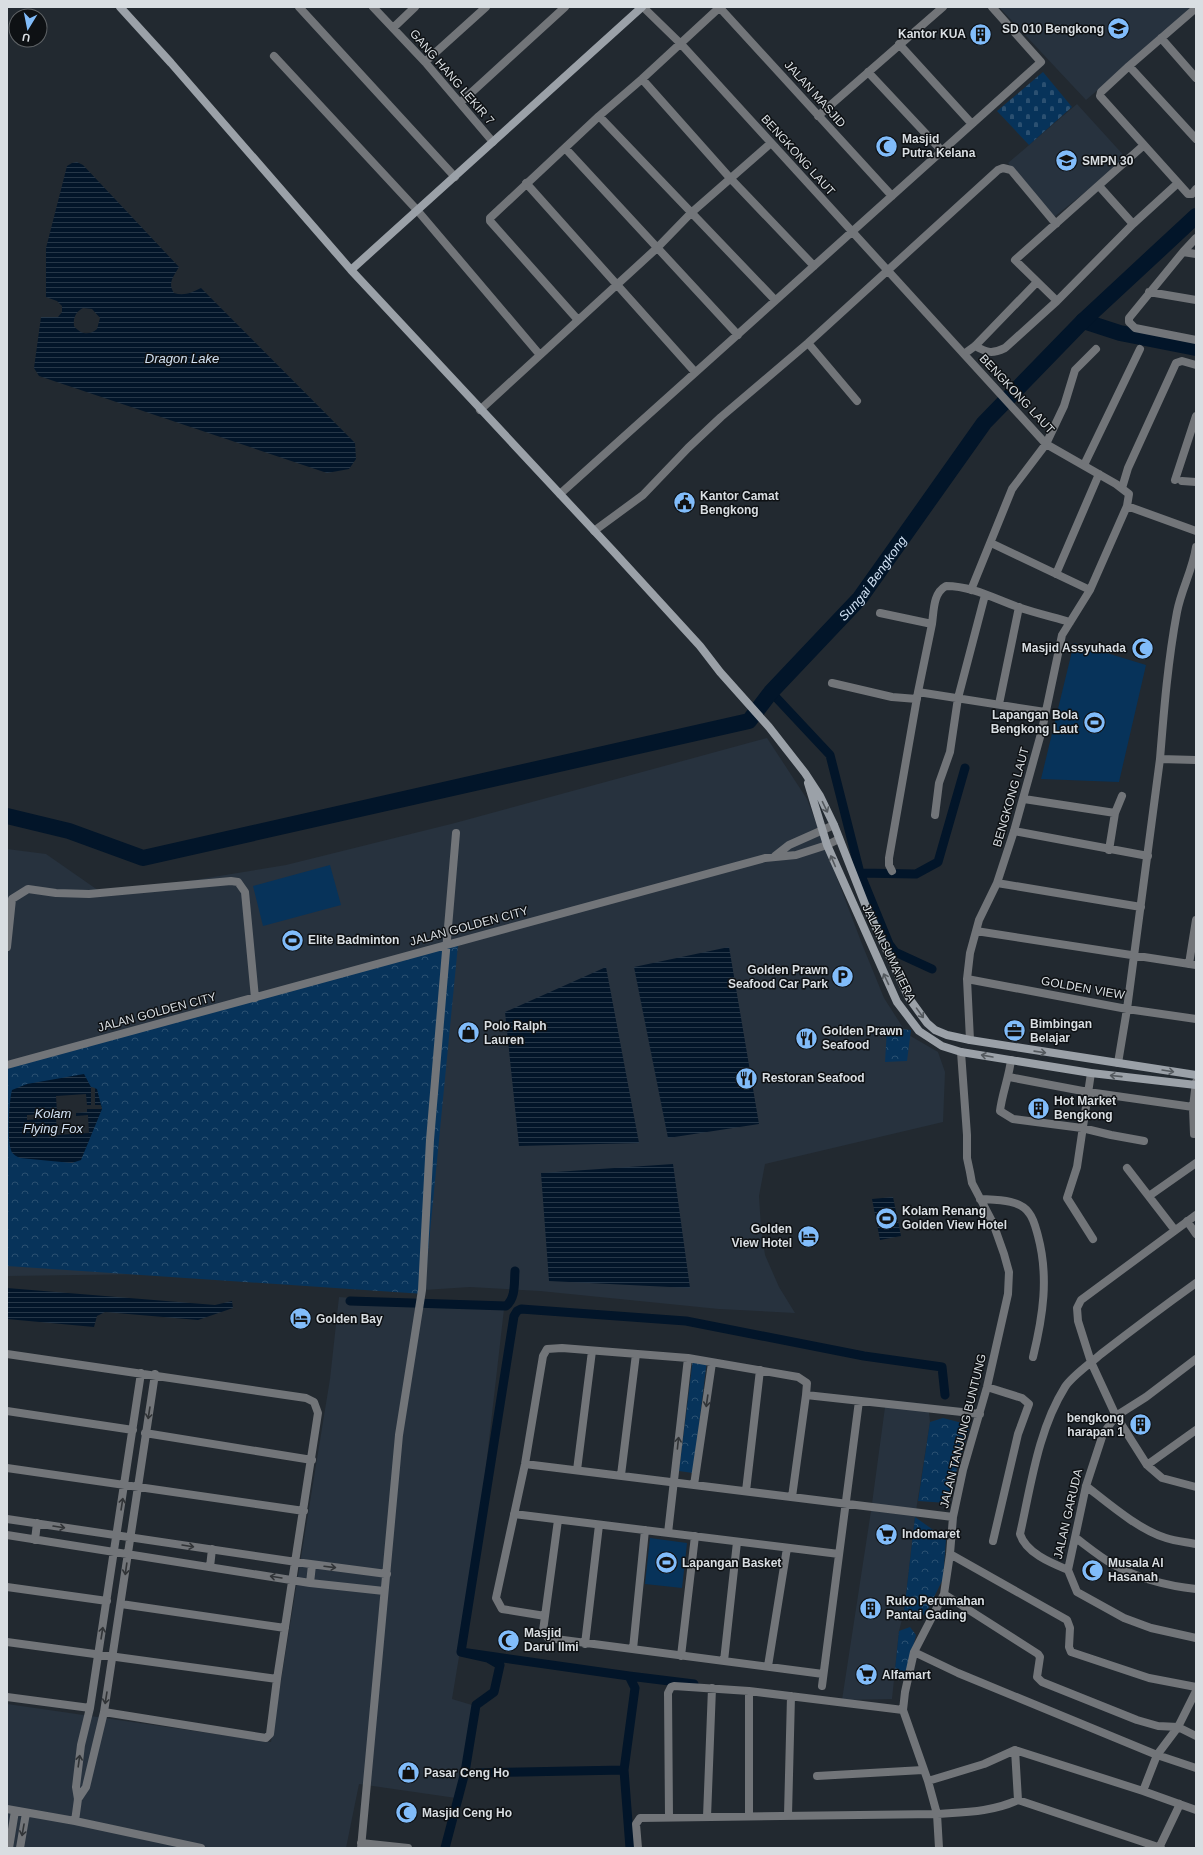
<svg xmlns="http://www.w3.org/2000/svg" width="1203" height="1855" font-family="Helvetica,sans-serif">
<defs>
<pattern id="cemetery-stones" width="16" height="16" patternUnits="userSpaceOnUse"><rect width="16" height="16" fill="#07335a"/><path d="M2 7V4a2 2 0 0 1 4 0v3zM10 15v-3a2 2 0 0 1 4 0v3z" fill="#2b5071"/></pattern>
<pattern id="park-crowns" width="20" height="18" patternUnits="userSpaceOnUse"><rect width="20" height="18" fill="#07335a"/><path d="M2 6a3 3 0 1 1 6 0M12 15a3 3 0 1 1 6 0" fill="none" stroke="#2b5071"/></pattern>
<pattern id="water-rules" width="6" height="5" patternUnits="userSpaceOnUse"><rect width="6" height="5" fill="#021529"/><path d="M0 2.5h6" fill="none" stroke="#263748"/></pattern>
</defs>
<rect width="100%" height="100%" fill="#222930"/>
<path fill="#27323e" d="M999,7H1195L1086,100Z
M1077,104L1127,159L1054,217L1008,163Z
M767,738L807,799L862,944L884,998L907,1034L938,1052L945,1072L943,1122L765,1164L759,1196L761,1228L765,1255L779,1287L795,1313L719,1309L540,1291L470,1287L424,1290L222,1273L7,1276V849L46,854L102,893L146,888L286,865L455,823Z
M339,1297L504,1309L476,1554L452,1699L472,1705L464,1772L456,1798L359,1784L346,1848H7V1704L271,1742L330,1379Z
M886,1400L928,1404L930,1422L915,1517L904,1612L899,1631L892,1699L842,1700L871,1511Z"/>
<path fill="url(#cemetery-stones)" d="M1043,72L1072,107L1029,145L997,111Z"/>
<path fill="url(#park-crowns)" d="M458,945L424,1294L7,1266V1068Z
M887,1028L911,1030L907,1061L885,1062Z
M693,1358L707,1360L693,1473L679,1471Z
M943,1418L970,1425L947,1503L918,1501L930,1422Z
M915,1517L946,1539L943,1579L925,1615L904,1612Z
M910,1627L916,1635L905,1680L894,1679L899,1631Z"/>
<path fill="#07335a" d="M1074,643L1146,665L1119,782L1041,779Z
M330,865L341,905L263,926L253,886Z
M650,1538L687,1543L682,1588L645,1584Z"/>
<path fill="url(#water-rules)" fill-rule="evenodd" d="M77,162L83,165L179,267C174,276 167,283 174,293C184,296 191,293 201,288L355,443L356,459L349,469L327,473L39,376L34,368L41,317H58L62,312V306L57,301L46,297V248L67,166L72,163ZM83,308L92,309L100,318L97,329C89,336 80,334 74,326C73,317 76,312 83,308Z
M729,947L759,1124L668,1138L634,967Z
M606,967L639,1143L519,1146L505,1012Z
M84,1074L91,1087L97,1089L102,1109L81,1160L72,1163L20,1158C16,1156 12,1154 11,1150C7,1139 9,1101 12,1090L27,1084Z
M673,1164L690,1288L549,1281L541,1173Z
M893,1197L901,1236L880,1240L872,1199Z
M7,1288L215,1305L232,1301L233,1308L198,1320L105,1312L97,1316L94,1327L7,1319Z"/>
<path fill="#222930" d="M91,1087L95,1088V1105H101L102,1109H87V1112L76,1113V1116L88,1115L89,1133L57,1135L56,1118L27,1120V1115L57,1113L56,1096L86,1094L87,1105H91Z"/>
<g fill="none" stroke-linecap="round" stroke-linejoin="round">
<path stroke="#021529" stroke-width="9" d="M771,692L830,755L860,873L916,874L938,862L965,768
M860,873L889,944L895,952L932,969
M350,1301L506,1306C516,1298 514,1283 515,1271
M461,1652L514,1316L517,1311L521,1309L686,1321L864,1356L942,1367L945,1395
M624,1770L635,1688L629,1676
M477,1773L624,1770L630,1848
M445,1848L465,1772L476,1705L494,1692L500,1665L488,1658L461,1652L629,1676L694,1684"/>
<g stroke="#021529" stroke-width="16">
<path d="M1083,321L1120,333L1196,348"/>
<path id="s1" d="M7,816L69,831L143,858L749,721L771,692L860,598L984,423L1083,321L1196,216"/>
</g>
<path stroke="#727579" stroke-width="8" d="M299,7L455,177
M373,7L425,62L493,142
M643,7L681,44L1046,444L1116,484L1129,494L1127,506L1090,590L1062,635L1042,730L1014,831L997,883L979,920L970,953L967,979L970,1040
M720,8L892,196
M1196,8L1129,66L1101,92L1100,96L1188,194H1192L1196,189
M393,28L415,7
M1161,38L1196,78
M899,44L972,124
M274,56L417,210L540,355
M425,62L486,7
M1129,66L1196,139
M868,72L942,151
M642,79L730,178L814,266
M460,103L565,7
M599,116L775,300
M818,116L943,7
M565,148L738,335
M526,183L695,372
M1099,186L1133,224
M1196,238L1183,252L1196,254
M1183,252L1129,318V322L1135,328L1196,340
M1149,292L1196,300
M1057,301L1015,260L1144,145
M578,320L490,221V218L599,116L642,79L720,7
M808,343L857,401
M975,346C988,353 992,354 1005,348L1057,301L1133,224L1178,183
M964,354L975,346L1037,282
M480,410L657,248L691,213L771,143
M1084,465L1140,349
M1175,480L1196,416
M1182,481L1196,482
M1122,488L1128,468L1176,363L1182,361L1196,365
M560,494L1041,62L992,7
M1127,506L1196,531
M594,531L643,495L688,448L721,417L808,343L998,170L1003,168L1011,170L1056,224
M991,543L1090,590
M1056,574L1099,474
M971,590L1012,489L1046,444L1064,406L1075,370L1096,349
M880,613L932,624
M832,683L892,697L917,699
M918,692L1045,712
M999,704L1019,607
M1160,759C1164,709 1168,660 1177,612C1181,590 1193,569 1196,547
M1024,799L1115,813
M935,815L939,783L950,752L958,698L985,595
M1014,831L1148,856
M1109,850L1115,813L1122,796
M775,856L789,845L834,825
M892,871L889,865V858L918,692L932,624C934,610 933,593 946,586C972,586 995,599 1018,607C1035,613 1053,617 1070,622
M997,883L1141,907
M976,931L1196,965
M7,947L12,899L28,889L56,893L89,894L231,881L238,882L245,892L255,998
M1189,964L1196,920
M967,979L1127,1009L1196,1019
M1011,1060C1009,1077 1002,1094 1000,1111L1013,1119L1082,1128L1111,1135L1144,1141
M1118,1063L1127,1009L1160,759L1196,760
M7,1065L765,858L796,855L827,845L839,839
M1091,1073L1077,1167L1067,1198L1093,1239
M1009,1077L1088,1092L1193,1107
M1194,1134L1193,1107L1196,1082
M1127,1168L1174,1229
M1149,1196L1196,1163
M980,1199C995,1200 1020,1199 1029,1213C1034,1219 1036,1229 1038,1236C1049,1277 1043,1316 1033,1357
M1196,1215L1081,1300L1077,1308L1078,1321L1091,1362L1116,1416L1147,1465L1162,1478L1196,1487
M1187,1221L1196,1234
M7,1354L306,1398L314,1402L318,1413L277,1679
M1196,1359L1146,1397L1116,1416L1103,1434L1086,1486L1068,1570L1077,1592L1124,1618L1151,1628L1196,1638
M987,1387L1022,1398L1029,1404L1018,1434L993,1541
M7,1411L133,1430
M145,1433L312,1460
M525,1464L953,1517
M1147,1465L1196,1430
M7,1468L304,1511
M577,1470L592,1351
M621,1475L636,1354
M694,1485L712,1363
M1086,1486C1108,1503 1139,1530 1166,1538C1175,1541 1186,1542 1196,1544
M746,1491L760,1370
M792,1497L806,1395L980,1414
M514,1514L839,1554
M7,1519L303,1563L387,1574
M558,1520L543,1631L548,1638L823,1674
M668,1533L688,1358
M7,1535L310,1583L384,1591
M1076,1538C1088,1547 1100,1557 1114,1565C1138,1578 1168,1586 1196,1589
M35,1540L37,1523
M950,1554L1067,1620L1070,1628L1069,1647L1071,1652L1149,1678L1196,1687
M210,1567L212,1549
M1068,1570C1051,1563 1026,1553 1020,1534C1031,1485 1038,1430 1065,1387C1072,1376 1091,1363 1101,1354C1132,1330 1164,1306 1196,1283
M310,1583L312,1565
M7,1587L107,1601
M944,1594L1038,1654L1040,1657L1037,1677L1042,1682L1137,1720L1158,1726L1178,1727L1196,1736
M121,1604L285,1628
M545,1616L502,1609L496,1598L525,1464L543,1356L547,1349L562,1348L688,1358L798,1377L807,1383L806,1395
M7,1642L277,1679L270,1734L266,1738L104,1712
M585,1644L599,1525
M633,1649L645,1530
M914,1652L958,1673L1157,1755L1196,1768
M681,1656L695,1536
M724,1661L737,1542
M768,1666L787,1548
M822,1686L859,1401
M7,1697L90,1708
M1015,1750L1018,1800
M817,1776L923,1770
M928,1781L984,1764L1015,1750L1143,1791L1196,1810
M1143,1791L1157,1755L1178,1727L1196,1691
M78,1799L86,1787L104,1712L155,1374
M7,1809L75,1821L201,1848
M788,1815L791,1696
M749,1816V1691
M669,1817L668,1693L671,1687L674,1686L749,1691L903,1710
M707,1817L712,1688
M75,1821L78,1799L76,1787L81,1745L90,1708L141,1373
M361,1843L408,1848
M9,1848L15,1811
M20,1848L26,1813
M361,1848L399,1435L422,1290L430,1140L456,833
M638,1848L636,1824L640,1818L937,1814C965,1812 992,1812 1018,1800L1161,1848
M939,1848L937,1814L928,1781L903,1710L905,1692L914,1652L944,1594L950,1554L953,1517L963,1470L987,1387L1008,1294L1009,1272L1004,1254L993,1223L972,1183L970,1172L967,1158V1135L961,1052
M1159,1848L1180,1804"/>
<path stroke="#9ba1a8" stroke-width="8" d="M120,7L171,63L351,270L614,552L700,646L720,672L769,727L805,773L820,796L834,825L865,904L909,998L927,1023L935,1030L947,1035L970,1040L1196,1075
M351,270L642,7
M808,783L827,845L897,1002L919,1031L942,1046L961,1052L1091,1073L1196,1085"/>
</g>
<defs><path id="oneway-shaft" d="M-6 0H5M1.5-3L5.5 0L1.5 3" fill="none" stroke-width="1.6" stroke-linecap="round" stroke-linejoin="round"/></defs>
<g stroke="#54595e">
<use href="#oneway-shaft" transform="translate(825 807) rotate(64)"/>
<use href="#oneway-shaft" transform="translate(833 861) rotate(-113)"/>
<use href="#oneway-shaft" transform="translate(886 979) rotate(-115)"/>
<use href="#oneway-shaft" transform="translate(920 1013) rotate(54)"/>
<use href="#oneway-shaft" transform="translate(1040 1052) rotate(8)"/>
<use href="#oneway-shaft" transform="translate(987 1056) rotate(-170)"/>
<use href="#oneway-shaft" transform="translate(1168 1071) rotate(9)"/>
<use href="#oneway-shaft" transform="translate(1116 1076) rotate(-174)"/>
</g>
<g stroke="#313437">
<use href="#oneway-shaft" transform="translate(707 1401) rotate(98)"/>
<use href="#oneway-shaft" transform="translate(149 1413) rotate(99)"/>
<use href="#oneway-shaft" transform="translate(678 1443) rotate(-84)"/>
<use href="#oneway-shaft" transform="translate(122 1504) rotate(-81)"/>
<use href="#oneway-shaft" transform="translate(59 1527) rotate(9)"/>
<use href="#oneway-shaft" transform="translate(188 1546) rotate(9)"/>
<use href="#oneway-shaft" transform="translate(330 1567) rotate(7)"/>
<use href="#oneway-shaft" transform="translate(126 1569) rotate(98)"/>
<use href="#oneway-shaft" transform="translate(276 1577) rotate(-171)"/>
<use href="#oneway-shaft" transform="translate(102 1633) rotate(-81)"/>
<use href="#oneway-shaft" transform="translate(106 1698) rotate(99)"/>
<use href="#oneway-shaft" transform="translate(79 1761) rotate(-82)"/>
<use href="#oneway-shaft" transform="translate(23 1830) rotate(100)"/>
</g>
<defs>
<symbol id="school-disc" viewBox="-11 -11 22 22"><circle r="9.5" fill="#81bcfa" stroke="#0e1114"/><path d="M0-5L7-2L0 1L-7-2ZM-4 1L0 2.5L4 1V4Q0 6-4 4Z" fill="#111"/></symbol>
<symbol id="building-disc" viewBox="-11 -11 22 22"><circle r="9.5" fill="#81bcfa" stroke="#0e1114"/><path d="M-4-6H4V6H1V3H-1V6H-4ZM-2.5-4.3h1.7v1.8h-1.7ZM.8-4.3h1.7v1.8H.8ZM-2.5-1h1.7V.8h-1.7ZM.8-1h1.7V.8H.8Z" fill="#111"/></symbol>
<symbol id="mosque-disc" viewBox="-11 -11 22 22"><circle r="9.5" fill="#81bcfa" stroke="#0e1114"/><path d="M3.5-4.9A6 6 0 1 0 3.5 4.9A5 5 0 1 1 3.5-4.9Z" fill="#111"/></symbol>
<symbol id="civic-disc" viewBox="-11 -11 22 22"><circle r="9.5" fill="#81bcfa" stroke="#0e1114"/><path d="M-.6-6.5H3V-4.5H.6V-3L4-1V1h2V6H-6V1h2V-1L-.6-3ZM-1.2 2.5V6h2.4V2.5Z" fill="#111"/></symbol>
<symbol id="stadium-disc" viewBox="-11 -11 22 22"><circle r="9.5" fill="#81bcfa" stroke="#0e1114"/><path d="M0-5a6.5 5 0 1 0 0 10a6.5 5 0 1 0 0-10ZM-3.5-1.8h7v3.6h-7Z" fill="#111"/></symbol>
<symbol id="parking-disc" viewBox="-11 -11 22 22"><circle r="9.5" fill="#81bcfa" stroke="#0e1114"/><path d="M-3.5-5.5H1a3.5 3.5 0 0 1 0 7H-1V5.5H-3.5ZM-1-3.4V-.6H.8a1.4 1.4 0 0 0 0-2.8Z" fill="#111"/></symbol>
<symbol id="office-disc" viewBox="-11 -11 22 22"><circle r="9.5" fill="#81bcfa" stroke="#0e1114"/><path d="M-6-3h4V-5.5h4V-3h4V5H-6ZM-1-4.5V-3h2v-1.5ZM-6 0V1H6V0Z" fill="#111"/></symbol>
<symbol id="shop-disc" viewBox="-11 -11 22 22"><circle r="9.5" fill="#81bcfa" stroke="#0e1114"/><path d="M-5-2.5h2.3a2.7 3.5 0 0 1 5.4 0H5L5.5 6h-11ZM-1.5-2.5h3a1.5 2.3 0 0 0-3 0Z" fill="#111"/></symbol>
<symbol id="restaurant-disc" viewBox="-11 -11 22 22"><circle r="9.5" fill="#81bcfa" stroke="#0e1114"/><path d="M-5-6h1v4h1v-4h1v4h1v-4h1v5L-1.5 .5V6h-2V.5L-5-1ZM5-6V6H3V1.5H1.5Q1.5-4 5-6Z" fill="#111"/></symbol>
<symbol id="hotel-disc" viewBox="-11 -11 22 22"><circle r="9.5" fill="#81bcfa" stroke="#0e1114"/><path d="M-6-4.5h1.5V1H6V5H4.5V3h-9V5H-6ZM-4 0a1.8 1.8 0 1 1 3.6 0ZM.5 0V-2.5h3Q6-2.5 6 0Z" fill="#111"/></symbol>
<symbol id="supermarket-disc" viewBox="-11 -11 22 22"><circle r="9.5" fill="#81bcfa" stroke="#0e1114"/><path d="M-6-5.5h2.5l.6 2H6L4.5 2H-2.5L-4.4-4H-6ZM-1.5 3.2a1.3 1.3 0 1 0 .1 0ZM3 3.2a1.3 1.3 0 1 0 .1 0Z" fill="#111"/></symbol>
</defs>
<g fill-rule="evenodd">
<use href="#school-disc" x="1106" y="16" width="25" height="25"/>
<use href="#building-disc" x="968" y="22" width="25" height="25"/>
<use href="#mosque-disc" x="874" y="134" width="25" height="25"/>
<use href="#school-disc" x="1054" y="148" width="25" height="25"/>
<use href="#civic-disc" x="672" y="490" width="25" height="25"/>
<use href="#mosque-disc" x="1130" y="636" width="25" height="25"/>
<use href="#stadium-disc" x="1082" y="710" width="25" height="25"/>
<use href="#stadium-disc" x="280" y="928" width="25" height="25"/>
<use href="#parking-disc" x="830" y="964" width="25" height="25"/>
<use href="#office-disc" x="1002" y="1018" width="25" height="25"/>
<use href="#shop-disc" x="456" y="1020" width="25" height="25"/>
<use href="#restaurant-disc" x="794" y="1026" width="25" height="25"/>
<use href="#restaurant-disc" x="734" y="1066" width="25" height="25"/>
<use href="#building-disc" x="1026" y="1096" width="25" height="25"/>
<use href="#stadium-disc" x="874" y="1206" width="25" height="25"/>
<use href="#hotel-disc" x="796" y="1224" width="25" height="25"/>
<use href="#hotel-disc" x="288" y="1306" width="25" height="25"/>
<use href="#building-disc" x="1128" y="1412" width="25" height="25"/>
<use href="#supermarket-disc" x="874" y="1522" width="25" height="25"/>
<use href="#stadium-disc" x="654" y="1550" width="25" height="25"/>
<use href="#mosque-disc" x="1080" y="1558" width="25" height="25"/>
<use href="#building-disc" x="858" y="1596" width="25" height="25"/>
<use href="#mosque-disc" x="496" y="1628" width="25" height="25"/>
<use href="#supermarket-disc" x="854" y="1662" width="25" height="25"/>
<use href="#shop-disc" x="396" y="1760" width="25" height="25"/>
<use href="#mosque-disc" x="394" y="1800" width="25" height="25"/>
</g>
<g text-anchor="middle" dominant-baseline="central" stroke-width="3" stroke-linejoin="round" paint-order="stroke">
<g font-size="12" font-weight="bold" fill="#d9dee2" stroke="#0e1114" text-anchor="start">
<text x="1104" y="29" text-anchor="end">SD 010 Bengkong</text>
<text x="966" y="34" text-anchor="end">Kantor KUA</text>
<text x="902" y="139">Masjid<tspan x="902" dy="14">Putra Kelana</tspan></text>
<text x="1082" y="161">SMPN 30</text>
<text x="700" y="496">Kantor Camat<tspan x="700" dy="14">Bengkong</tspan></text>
<text x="1126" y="648" text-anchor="end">Masjid Assyuhada</text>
<text x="1078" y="715" text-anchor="end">Lapangan Bola<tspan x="1078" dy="14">Bengkong Laut</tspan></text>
<text x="308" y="940">Elite Badminton</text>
<text x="828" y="970" text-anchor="end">Golden Prawn<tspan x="828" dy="14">Seafood Car Park</tspan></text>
<text x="1030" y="1024">Bimbingan<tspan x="1030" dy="14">Belajar</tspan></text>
<text x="484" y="1026">Polo Ralph<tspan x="484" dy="14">Lauren</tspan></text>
<text x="822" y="1031">Golden Prawn<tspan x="822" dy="14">Seafood</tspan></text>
<text x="762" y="1078">Restoran Seafood</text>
<text x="1054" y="1101">Hot Market<tspan x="1054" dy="14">Bengkong</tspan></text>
<text x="902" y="1211">Kolam Renang<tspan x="902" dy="14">Golden View Hotel</tspan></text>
<text x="792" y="1229" text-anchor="end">Golden<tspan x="792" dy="14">View Hotel</tspan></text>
<text x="316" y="1319">Golden Bay</text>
<text x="1124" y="1418" text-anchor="end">bengkong<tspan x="1124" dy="14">harapan 1</tspan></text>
<text x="902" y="1534">Indomaret</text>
<text x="682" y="1563">Lapangan Basket</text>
<text x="1108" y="1563">Musala Al<tspan x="1108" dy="14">Hasanah</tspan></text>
<text x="886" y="1601">Ruko Perumahan<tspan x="886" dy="14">Pantai Gading</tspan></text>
<text x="524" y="1633">Masjid<tspan x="524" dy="14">Darul Ilmi</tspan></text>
<text x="882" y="1675">Alfamart</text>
<text x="424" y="1773">Pasar Ceng Ho</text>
<text x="422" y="1813">Masjid Ceng Ho</text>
</g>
<g font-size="12" fill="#d9dee2" stroke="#0e1114">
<text transform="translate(452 77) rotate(49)">GANG HANG LEKIR 7</text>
<text transform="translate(815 94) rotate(48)">JALAN MASJID</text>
<text transform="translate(798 155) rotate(48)">BENGKONG LAUT</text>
<text transform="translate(1017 394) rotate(47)">BENGKONG LAUT</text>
<text transform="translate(1011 797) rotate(-74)">BENGKONG LAUT</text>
<text transform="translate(469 926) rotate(-15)">JALAN GOLDEN CITY</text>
<text transform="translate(889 953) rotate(64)">JALAN SUMATERA</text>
<text transform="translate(1083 988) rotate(10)">GOLDEN VIEW</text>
<text transform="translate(157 1012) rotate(-15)">JALAN GOLDEN CITY</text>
<text transform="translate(963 1431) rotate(-76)">JALAN TANJUNG BUNTUNG</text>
<text transform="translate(1068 1514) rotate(-77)">JALAN GARUDA</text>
</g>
<g font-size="13" font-style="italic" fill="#d1e1f3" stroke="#0e1114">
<text x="182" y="358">Dragon Lake</text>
<text stroke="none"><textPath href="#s1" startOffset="953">Sungai Bengkong</textPath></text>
<text x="53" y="1113">Kolam<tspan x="53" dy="15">Flying Fox</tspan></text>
</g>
</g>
<rect width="1203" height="1855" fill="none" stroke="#d9dee2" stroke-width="16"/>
<g transform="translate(28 28) rotate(190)"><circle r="19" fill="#0e1114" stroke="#5f6366"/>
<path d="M0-3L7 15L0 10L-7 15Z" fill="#81bcfa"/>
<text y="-6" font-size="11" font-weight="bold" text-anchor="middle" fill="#d9dee2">U</text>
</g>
</svg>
